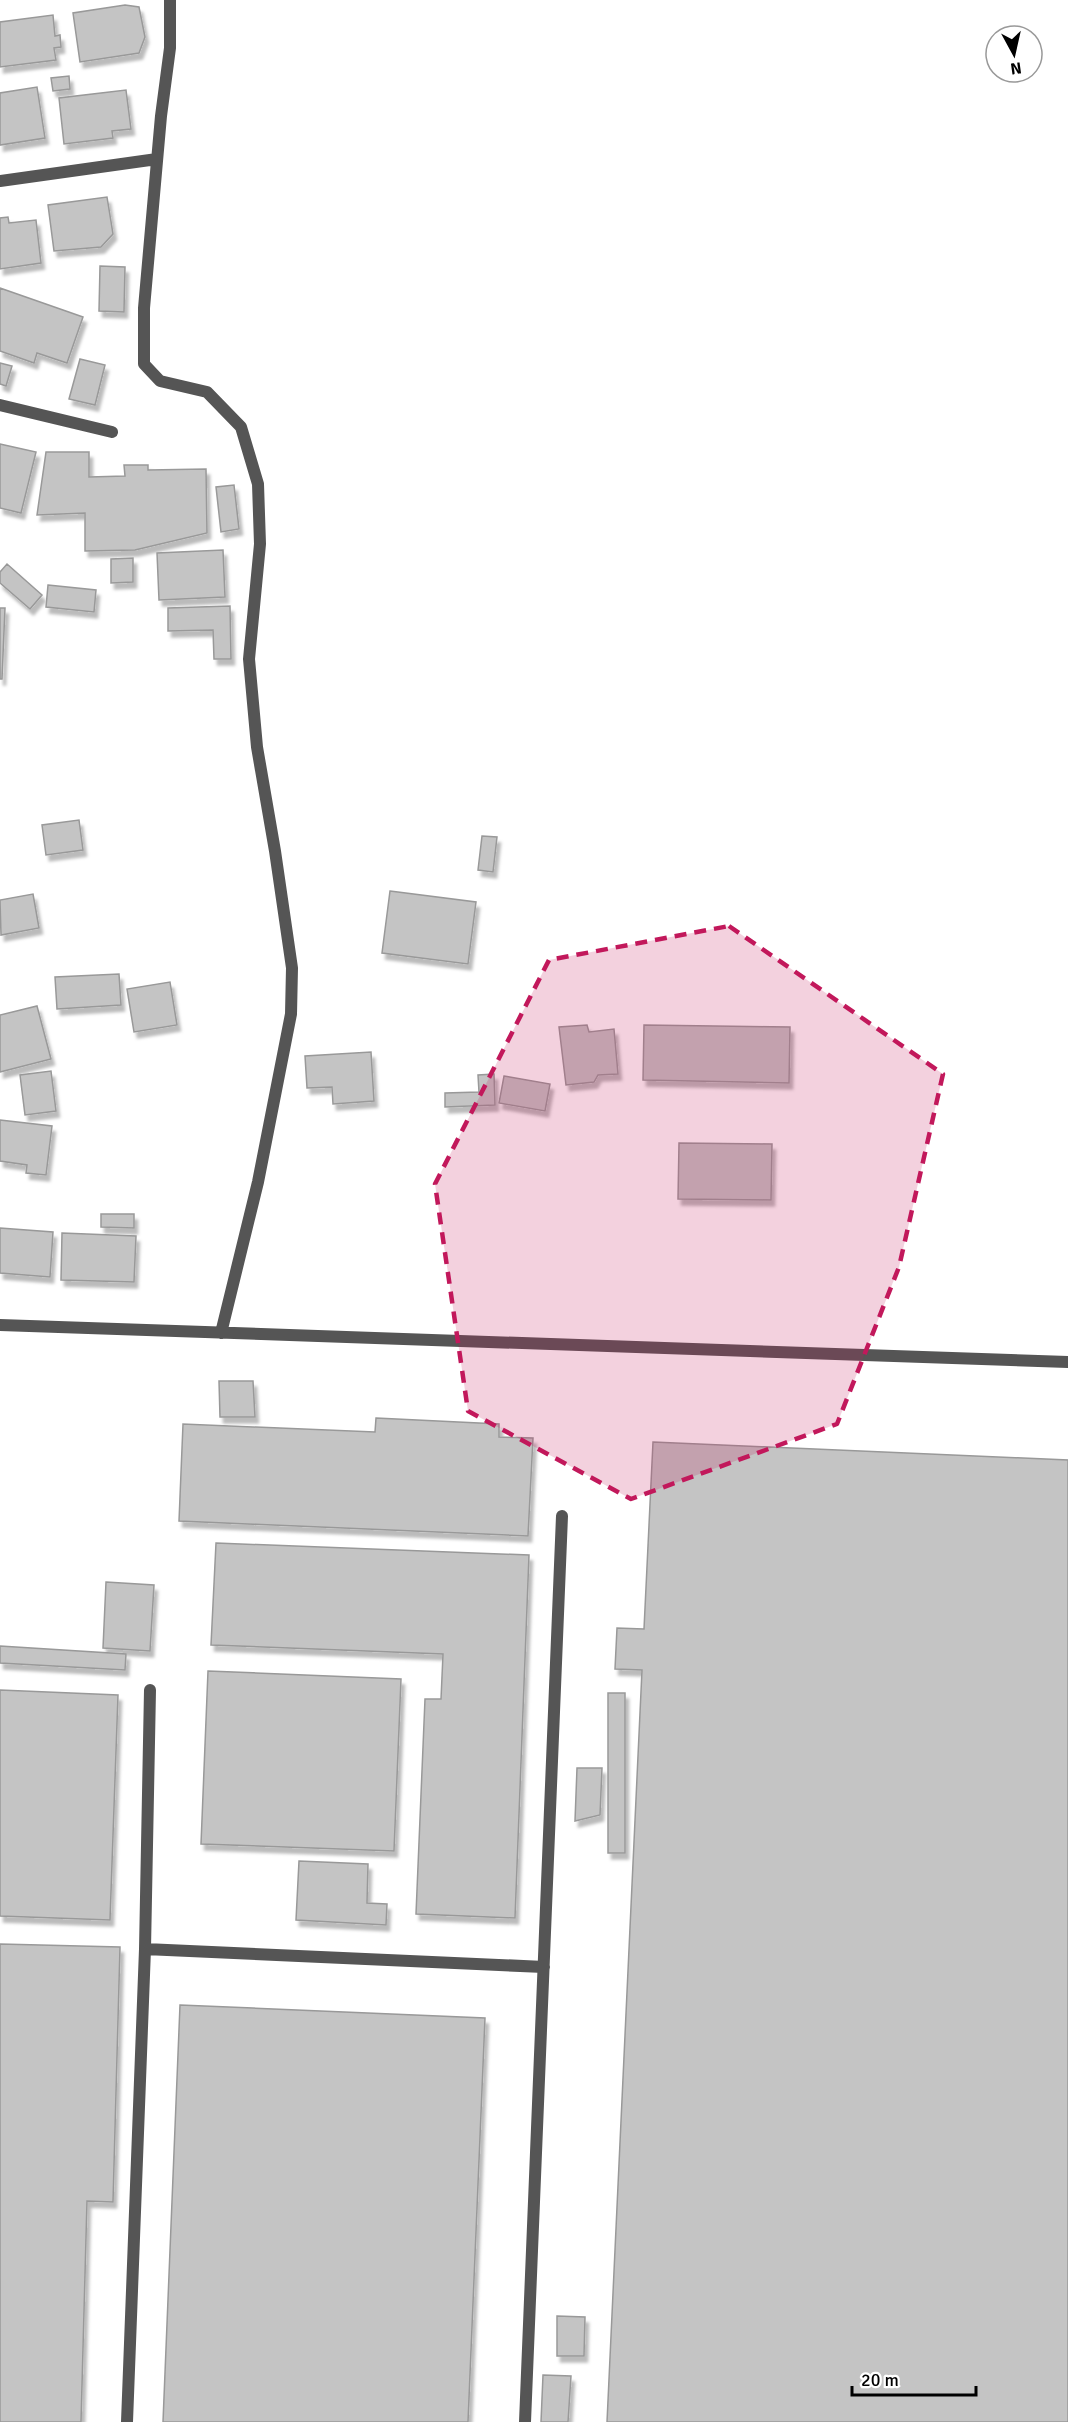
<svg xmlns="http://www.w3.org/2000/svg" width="1068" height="2422" font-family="Signika,sans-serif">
<defs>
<filter id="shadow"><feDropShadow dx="3.5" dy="6" stdDeviation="1.5" flood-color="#0004"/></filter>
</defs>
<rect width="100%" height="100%" fill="#fff"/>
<path fill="#c4c4c4" stroke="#999" stroke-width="1.5" filter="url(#shadow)" d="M125,5L139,7L145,37L139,53L80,62L73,13Z
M53,15L55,36L60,35L61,47L54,48L56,60L0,67V22Z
M69,76L70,89L53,91L51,78Z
M37,87L45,138L0,145V93Z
M126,90L131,129L112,131L113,138L64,144L59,98Z
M107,197L113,234L101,247L54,251L48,205Z
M8,217L9,223L36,220L41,263L0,269V218Z
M100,266L125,267L124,312L99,311Z
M0,288L83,317L67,363L37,353L34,363L0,351Z
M80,359L105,365L95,405L69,399Z
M0,363L12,366L6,386L0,384Z
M0,444L36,452L21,513L0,508Z
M46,452H89V477L125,476L124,465H148V470L206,469L207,533L135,550L85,551V513L37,515Z
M234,485L239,529L221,532L216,487Z
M223,550L225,597L159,600L157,553Z
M133,558V582L111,583V559Z
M7,564L42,595L30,609L0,583V572Z
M48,585L96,590L94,612L46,607Z
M230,606L231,659H214L213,630L168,631V608Z
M0,608H5L2,679H0Z
M79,820L83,850L46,855L42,825Z
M482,836L497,837L493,872L478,870Z
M390,891L476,902L468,964L382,953Z
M33,894L39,928L1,935L0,900Z
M119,974L121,1005L57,1009L55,977Z
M170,982L177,1025L134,1032L127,989Z
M37,1006L51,1059L0,1072V1015Z
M587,1025L589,1032L614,1029L618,1074L598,1075L594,1082L566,1085L559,1027Z
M644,1025L790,1027L789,1083L643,1080Z
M371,1052L374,1101L333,1104L332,1087L307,1088L305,1056Z
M51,1071L56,1111L25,1115L20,1075Z
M494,1074L495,1105L445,1107V1093L479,1092L478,1075Z
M504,1076L550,1084L545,1111L499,1103Z
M0,1120L52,1126L46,1175L26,1173L27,1165L0,1161Z
M679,1143L772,1144L771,1200L678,1199Z
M101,1214H134V1228L101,1227Z
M0,1228L53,1232L50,1277L0,1273Z
M62,1233L136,1236L134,1282L61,1280Z
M219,1381H253L255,1417H220Z
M376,1418L499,1424V1437L533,1438L528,1536L179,1521L183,1424L375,1432Z
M653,1442L1068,1460V2422H607L642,1670L615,1669L617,1628L644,1629Z
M216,1543L529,1555L515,1918L416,1914L425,1699H441L443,1654L211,1645Z
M106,1582L154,1585L150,1651L103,1648Z
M0,1646L126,1654L125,1670L0,1663Z
M208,1671L401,1679L394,1851L201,1844Z
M0,1690L118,1695L110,1920L0,1916Z
M608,1693H625V1853H608Z
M577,1768H602L600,1815L575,1821Z
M299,1861L368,1864L367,1903L387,1904L386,1925L296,1920Z
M0,1944L120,1947L113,2202L87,2201L81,2422H0Z
M180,2005L485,2018L468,2422H163Z
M557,2316L585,2317L584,2356H557Z
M543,2375L571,2376L568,2422H541Z"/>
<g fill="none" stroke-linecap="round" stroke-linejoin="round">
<path stroke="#555" stroke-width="12" d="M145,1949L544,1967
M127,2422L145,1949L150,1690
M525,2422L562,1516"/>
<path stroke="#555" stroke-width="12" d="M170,0V48L161,116L144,308V364L160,381L207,392L241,427L258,484L260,544L249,659L257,747L275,851L292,968L291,1014L258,1182L221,1333
M0,181L157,159
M0,405L112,432
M0,1325L1068,1362"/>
</g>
<path fill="#c2185b" fill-opacity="0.2" stroke="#c2185b" stroke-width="4.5" stroke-dasharray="12 8" stroke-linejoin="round" d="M729,926L943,1074L899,1267L837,1424L631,1499L468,1411L435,1184L549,960Z"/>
<g transform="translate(1014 54) rotate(172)"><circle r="28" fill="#ffffff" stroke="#999999" stroke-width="1.5"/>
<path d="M0-4.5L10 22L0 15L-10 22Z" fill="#000000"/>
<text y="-9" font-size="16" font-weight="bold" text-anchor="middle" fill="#000000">N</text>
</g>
<path d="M852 2386v9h124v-9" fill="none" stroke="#000000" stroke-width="3"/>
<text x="861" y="2386" font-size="18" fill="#000000" stroke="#ffffff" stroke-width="4.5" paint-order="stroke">20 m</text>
</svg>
